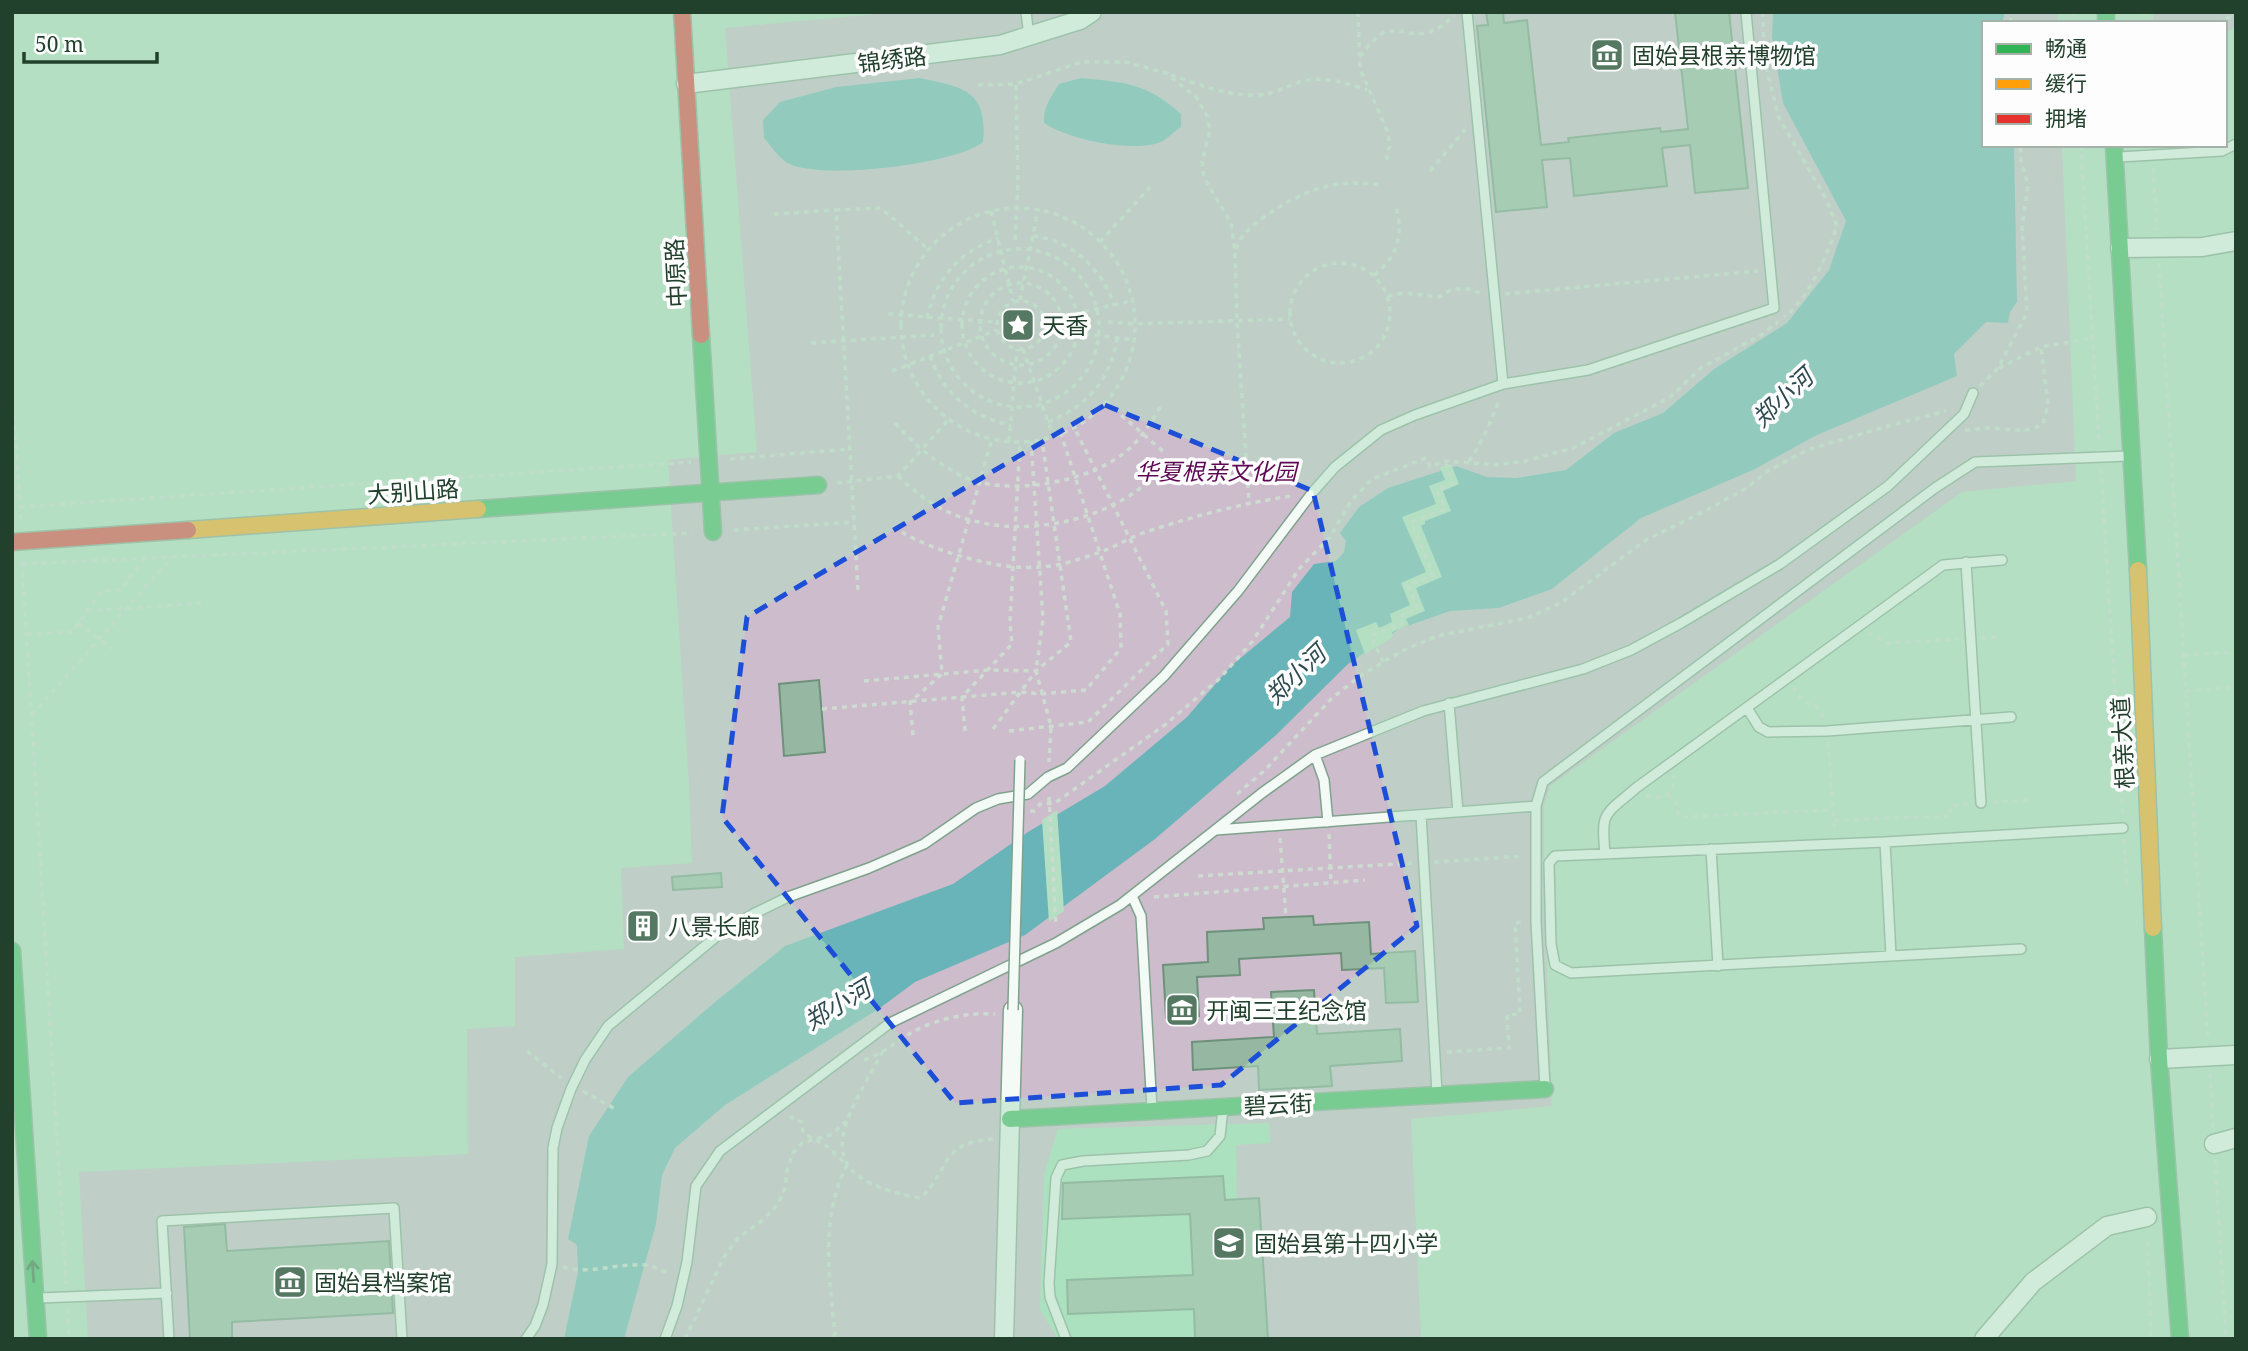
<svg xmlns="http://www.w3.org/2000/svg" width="2248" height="1351" font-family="'Noto Serif','Noto Sans SC',serif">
<rect width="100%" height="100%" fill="#b4dfc2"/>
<path fill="#a1e4b8" d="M1411,1119L1421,1339H1055L1056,1335L1040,1310L1044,1175L1058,1129Z"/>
<path fill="#cdbdcc" d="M899,12H2057L2058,23H1984V145H2062L2076,481L1962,492L1550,786L1544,806V880L1552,1106L1411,1119L1421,1339H1268L1259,1198L1237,1199L1236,1145L1270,1143L1269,1123L1058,1129L1044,1175L1040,1310L1056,1335L1055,1339H88L79,1172L468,1154L467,1029L515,1026V957L624,949L621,868L692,863L689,785L668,460L757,452L725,28Z
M2153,12H2236V27L2225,33V23H2153Z"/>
<path fill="#68b4b8" d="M1773,12H2005L2002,23H1984V145H2014L2017,302L2010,312L2008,323L1986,322L1954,354L1957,376L1817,435L1753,470L1641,518L1552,589L1499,608L1450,611L1399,629L1348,664L1275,736L1155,839L1025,935L915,982L880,1008L725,1105L675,1148L662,1175L656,1224L624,1339H564L578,1272L577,1245L568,1239L589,1136L628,1077L715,1002L785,946L953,884L1028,832L1105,786L1187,717L1231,666L1290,617L1292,592L1314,564L1336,561L1344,552L1346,541L1340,533L1359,507L1388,488L1456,466L1487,477L1516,478L1566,470L1614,433L1663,413L1714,369L1787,323L1829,270L1846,221L1783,103L1772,37Z
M920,78C963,87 988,90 983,142C957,164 816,182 786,162C778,157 771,146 764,138L763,120L780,102L836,87Z
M1081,78C1124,82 1147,83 1181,114V127C1175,131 1169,137 1163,141C1136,154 1069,140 1044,123C1043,107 1051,97 1059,84Z"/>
<path fill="#b4dfc2" d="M1451,464L1459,484L1443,491L1451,511L1425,521V524L1421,526L1442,577L1416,588L1425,611L1406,619L1409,625L1392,632L1393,637L1365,654L1356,630L1376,622L1379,628L1392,622L1390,614L1410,605L1401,583L1426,572L1402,517L1436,504L1429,486L1445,480L1440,467Z
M1057,810L1064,911L1049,922L1042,820Z"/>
<path fill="#96b8a2" stroke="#6e917c" stroke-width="2" d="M1486,12H1503L1504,23L1527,20L1541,145L1569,142L1568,138L1660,128L1661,132L1688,129L1675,12H1729L1748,188L1695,193L1690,145L1662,148L1667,186L1574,196L1570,158L1542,160L1547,207L1496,212L1477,26L1488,25Z
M819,680L825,752L784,756L779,684Z
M721,873L722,887L673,890L672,877Z
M1313,916L1314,925L1369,922L1371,954L1415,951L1418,1002L1386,1003L1384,968L1342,970L1341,953L1239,959L1240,975L1197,977L1199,1016L1166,1018L1163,965L1208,962L1207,932L1264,929L1263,918Z
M1314,990L1317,1034L1400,1029L1402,1061L1330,1066L1332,1086L1259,1090L1258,1066L1193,1070L1192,1042L1274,1037L1271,992Z
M1223,1176L1225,1200L1259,1198L1268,1339H1195L1194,1309L1068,1314L1067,1280L1193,1275L1190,1214L1062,1219L1063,1183Z
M225,1224L227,1251L389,1241L393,1313L232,1322V1339H190L184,1227Z"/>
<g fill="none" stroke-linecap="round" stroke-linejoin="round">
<defs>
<path id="lane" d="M1026,12L1029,36
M1467,12L1503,384
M2119,157L2222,151L2236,144
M1966,562L1981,803
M1449,703L1458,812
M1747,708L1759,727L1768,732L1827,731L2011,717
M1315,755L1324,780L1328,822
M1421,815L1437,1093
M1216,830L1536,806
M1885,842L1891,956
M1711,849L1718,966
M1605,854C1601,810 1604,816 1636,788L1943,565L2002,560
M1132,896L1141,916L1152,1109
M2021,949L1571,973L1555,965L1551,944L1549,863L1555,856L1885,842L2123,828
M1545,1087L1536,922V806L1543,782L1935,488L1975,462L2129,456
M40,1298L167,1293
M169,1339L162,1221L394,1208L402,1339
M526,1339L535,1326L543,1305L552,1264L553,1148L557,1128L571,1089L585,1060L608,1026L717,936L753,914L788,897L869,868L924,844L976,808L998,799L1028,794L1048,777L1067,768L1164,676L1238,591L1312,493L1335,467L1381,430L1415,415L1503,384L1588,370L1774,308L1746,12
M665,1339L677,1306L687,1262L696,1186L720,1151L890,1023L1056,943L1120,905L1262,793L1315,755L1423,711L1583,669L1631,650L1681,623L1780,564L1888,486L1964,414L1973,393
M1066,1339L1050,1297L1049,1283L1056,1178L1062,1165L1083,1161L1189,1155L1207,1151L1220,1136L1223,1108"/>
<path id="street" d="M686,84L1000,45L1080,20L1092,12
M2120,248L2202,247L2236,241
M2159,1059L2236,1055
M2214,1144L2236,1138
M1004,1339L1013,1010
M1984,1339L2033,1282L2107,1226L2147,1217"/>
<path id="fast" d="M2106,12V23
M2114,145L2138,570
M701,335L713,532
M478,509L818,485
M2153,928L2159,1059L2180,1339
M12,951L38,1339
M1010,1119L1545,1089"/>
<path id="slow" d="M188,530L478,509
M2138,570L2153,928"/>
<path id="jam" d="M682,12L701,335
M12,542L188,530"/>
</defs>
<use href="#lane" stroke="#7fa28c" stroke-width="12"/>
<use href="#street" stroke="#7fa28c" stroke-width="21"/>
<use href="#fast" stroke="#7fa28c" stroke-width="19"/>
<use href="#slow" stroke="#7fa28c" stroke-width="19"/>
<use href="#jam" stroke="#7fa28c" stroke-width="19"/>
<path stroke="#cddbd1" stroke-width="3.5" stroke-dasharray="5 5" stroke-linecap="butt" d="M1358,12L1360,69L1388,133L1390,146L1386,155L1389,164
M1763,12L1764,49
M2072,12L2073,23
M2144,12V23
M2010,23L2012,12
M2217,23L2236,14
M1360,57C1367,48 1374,38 1383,33C1393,29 1400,31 1410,33C1429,36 1442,28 1454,15
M1766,67L1779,118L1825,197L1837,226C1827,255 1810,297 1784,317
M1171,75C1198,84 1227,96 1256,95C1274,95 1286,86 1303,81C1324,76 1347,83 1367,90
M978,85L1016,84L1081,62H1125L1166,73L1197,98L1207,116L1210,130L1202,162L1204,178L1231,223L1235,251L1237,321L1249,502
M2081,145L2099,444
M2153,168L2157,230
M1430,171L1465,130
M901 325a117 117 0 1 1 234 0a117 117 0 1 1-234 0Z
M991,211L1013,301
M774,214L836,210
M1033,236C1073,241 1101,268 1114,305
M1015,240L1018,185L1016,84
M1100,242L1150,187
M1236,249C1239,243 1242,235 1247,231C1268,211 1304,190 1333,185C1349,182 1366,183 1382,185
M941 328a79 79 0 1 1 158 0a79 79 0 1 1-158 0Z
M1290 313a50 50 0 1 1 100 0a50 50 0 1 1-100 0Z
M2159,263L2208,1041
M962 325a58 58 0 1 1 116 0a58 58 0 1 1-116 0Z
M1374,275C1399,257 1404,231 1395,204
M980 324a41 41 0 1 1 82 0a41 41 0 1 1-82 0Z
M1505,294L1758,271
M1388,296L1405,293L1439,297L1453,289H1468L1483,294
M1020,300L1038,210
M997 325a24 24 0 1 1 48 0a24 24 0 1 1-48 0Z
M888,314L996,322
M927,318C936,278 959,252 998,238
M1045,320L1132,301
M1108,322L1135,324L1290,319
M1045,329L1134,340
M811,343L934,335
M1023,349L1053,436
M930,356C944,394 971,417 1011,425
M1999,368L2041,347L2093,338
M892,371L997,330
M12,385L21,523
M1980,386L1998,368L2027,313L2022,226L2028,186L2020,157L2021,145
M1106,402L1166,454
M1048,422C1088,406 1110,380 1117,338
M895,423C917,447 933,461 962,476C1008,498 1095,482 1131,447C1144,435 1153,418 1163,403
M1965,430C1973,430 1980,428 1988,428C2009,428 2024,435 2043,424L2048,405L2041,347
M1009,441L1017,349
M1031,441L1043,619L1036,671L1051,726L1049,762
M730,459L850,449
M1469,461C1482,443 1491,421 1499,400
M2101,469L2123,817
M898,476C913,490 928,502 946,511C1014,544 1120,523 1167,462
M837,483L898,476L949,419
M20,507L691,462
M734,530L854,522
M902,532C935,552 1002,571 1040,567C1060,566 1080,559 1098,553C1116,547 1133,535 1152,530C1198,515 1244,503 1292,496
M22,562L66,1284
M22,564L692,533
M858,590L836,210L881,208L929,250
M87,611L201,603
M78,623L113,649
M1868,633L1887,643L1959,639
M27,634L72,632L101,591L121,590L143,559
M1981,638L2000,637
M2184,655L2236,652
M1383,662L1371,636L1402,623L1399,617L1418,609L1408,586L1433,575L1411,522L1445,509L1437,490L1453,483L1445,461
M864,681L989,670L1036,671L1071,642L1042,440
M1793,687L1803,702L1816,706L1826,720
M2186,691L2236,687
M822,709L1021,692L1040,694L1086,690L1121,648L1120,614L1061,434
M32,715L172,557
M993,729L1036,671
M965,731L962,697L1012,644L1010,621L1020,442
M1009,731L1088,722L1168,644L1166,611L1074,427
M913,735L910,702L942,674L938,627L992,439
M1828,742L1835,832
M1237,794L1265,770L1331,699L1360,676L1402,651L1437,636L1528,618L1562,602L1646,540L1705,511L1745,489L1768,471L1807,450L1888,426L1946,411
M1667,795L1676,802L1677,812L1681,817L1833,810
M1646,796L1656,798L1667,795L1673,786L1674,775
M1993,802L2030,800
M1030,811H1034L1040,804L1055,803L1166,724L1219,679L1252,642L1299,569L1330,537L1351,501L1372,479L1426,458L1430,467L1445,461L1496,465L1525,461L1573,448L1669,398L1701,368L1761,335L1778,322
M1834,820L1951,816L1950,806L1968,804
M1329,834L1331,882
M1280,838L1286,917
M2124,839L2127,884
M1434,862L1524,856
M1198,876L1412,863
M1154,897L1365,880
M527,1051L561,1078
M883,1051C841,1127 804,1177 920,1198C951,1171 939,1141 994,1139
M1447,1052L1509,1048L1507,1015L1520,1014L1515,923L1524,922
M864,1060C881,1055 895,1042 911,1033C935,1019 968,1012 995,1014
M2210,1073L2213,1128
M583,1091L617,1110
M789,1116L802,1122L803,1133L828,1147L847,1165C820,1217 829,1278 835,1334L833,1339
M2215,1160L2226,1339
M2148,1241L2151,1339
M563,1267C589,1275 617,1263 645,1265C653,1266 663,1271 671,1274
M68,1309L69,1339
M685,1339L724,1257L738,1238L763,1220L778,1204L785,1188L787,1171L793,1153L802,1143L830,1135L847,1121"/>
<use href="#lane" stroke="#f4faf6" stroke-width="9"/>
<use href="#street" stroke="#f4faf6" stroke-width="18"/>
<use href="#fast" stroke="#30b455" stroke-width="16"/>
<use href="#slow" stroke="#ff9f0a" stroke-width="16"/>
<use href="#jam" stroke="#e5322d" stroke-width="16"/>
<defs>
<path id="lane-bridge" d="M1013,1010L1020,760"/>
</defs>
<use href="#lane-bridge" stroke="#7fa28c" stroke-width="12" stroke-linecap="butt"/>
<path stroke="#cddbd1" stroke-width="3.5" stroke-dasharray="5 5" stroke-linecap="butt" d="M1049,797L1056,925"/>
<use href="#lane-bridge" stroke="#f4faf6" stroke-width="9"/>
</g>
<defs><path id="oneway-shaft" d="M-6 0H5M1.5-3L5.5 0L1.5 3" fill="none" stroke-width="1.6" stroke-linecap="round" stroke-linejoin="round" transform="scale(1.75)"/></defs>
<use stroke="#266439" href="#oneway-shaft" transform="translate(33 1271) rotate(-94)"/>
<path d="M0 0H2248V1351H0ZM1105,405L1313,491L1417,926L1221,1085L955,1103L722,817L747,617Z" fill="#b4dfc2" fill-opacity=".55" fill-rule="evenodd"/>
<path fill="none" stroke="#1d4ed8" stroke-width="5" stroke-dasharray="14 9" stroke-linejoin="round" d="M1105,405L1313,491L1417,926L1221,1085L955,1103L722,817L747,617Z"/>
<defs>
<symbol id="museum-square" viewBox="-11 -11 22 22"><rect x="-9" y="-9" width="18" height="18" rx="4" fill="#547861" stroke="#fdfdfd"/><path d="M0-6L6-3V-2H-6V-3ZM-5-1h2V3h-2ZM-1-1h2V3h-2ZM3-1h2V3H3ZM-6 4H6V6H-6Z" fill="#fff"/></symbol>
<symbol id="sight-square" viewBox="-11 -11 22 22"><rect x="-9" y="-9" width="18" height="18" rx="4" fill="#547861" stroke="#fdfdfd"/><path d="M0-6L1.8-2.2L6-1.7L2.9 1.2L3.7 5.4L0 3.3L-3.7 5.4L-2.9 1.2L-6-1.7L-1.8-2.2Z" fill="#fff"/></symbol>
<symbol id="building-square" viewBox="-11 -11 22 22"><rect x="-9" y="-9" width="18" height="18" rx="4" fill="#547861" stroke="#fdfdfd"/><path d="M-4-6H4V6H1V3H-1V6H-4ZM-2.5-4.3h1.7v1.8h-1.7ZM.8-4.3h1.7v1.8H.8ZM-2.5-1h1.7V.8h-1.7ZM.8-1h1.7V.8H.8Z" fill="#fff"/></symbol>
<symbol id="school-square" viewBox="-11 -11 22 22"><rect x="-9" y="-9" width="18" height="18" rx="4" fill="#547861" stroke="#fdfdfd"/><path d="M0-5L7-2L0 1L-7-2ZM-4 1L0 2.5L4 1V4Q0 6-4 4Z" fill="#fff"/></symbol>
</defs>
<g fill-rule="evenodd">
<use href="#museum-square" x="1588" y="36" width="38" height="38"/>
<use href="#sight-square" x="999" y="306" width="38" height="38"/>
<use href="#building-square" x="624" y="907" width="38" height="38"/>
<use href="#museum-square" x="1163" y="991" width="38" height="38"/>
<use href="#school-square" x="1210" y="1224" width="38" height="38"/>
<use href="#museum-square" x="271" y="1263" width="38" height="38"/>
</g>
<g text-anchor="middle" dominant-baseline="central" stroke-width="7" stroke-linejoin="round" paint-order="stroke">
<g font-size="23" fill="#21412d" stroke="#fdfdfd" text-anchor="start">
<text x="1632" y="55">固始县根亲博物馆</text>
<text x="1042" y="325">天香</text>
<text x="668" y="926">八景长廊</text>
<text x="1206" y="1010">开闽三王纪念馆</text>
<text x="1254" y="1243">固始县第十四小学</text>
<text x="314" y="1282">固始县档案馆</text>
</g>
<g font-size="23" fill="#21412d" stroke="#fdfdfd">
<text transform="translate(892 59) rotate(-7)">锦绣路</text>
<text transform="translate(675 273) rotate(-93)">中原路</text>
<text transform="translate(413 491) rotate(-4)">大别山路</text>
<text transform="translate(2122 743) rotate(-93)">根亲大道</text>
<text transform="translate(1278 1104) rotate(-3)">碧云街</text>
</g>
<g font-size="23" font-style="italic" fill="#5e0754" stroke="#fdfdfd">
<text x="1216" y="471">华夏根亲文化园</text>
</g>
<g font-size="24" font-style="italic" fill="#2d4a50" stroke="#fdfdfd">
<text transform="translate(1782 397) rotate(-43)">郑小河</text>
<text transform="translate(1295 674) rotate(-44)">郑小河</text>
<text transform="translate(837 1004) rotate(-31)">郑小河</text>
</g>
</g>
<rect width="2248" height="1351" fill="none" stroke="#21412d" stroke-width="28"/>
<rect x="1982" y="21" width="245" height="126" fill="#fdfdfd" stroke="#a5b2aa" stroke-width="2"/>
<rect x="1996" y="44" width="35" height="10" fill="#30b455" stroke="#a5b2aa" stroke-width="2"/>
<text x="2045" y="56" font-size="21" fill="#21412d">畅通</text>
<rect x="1996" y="79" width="35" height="10" fill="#ff9f0a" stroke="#a5b2aa" stroke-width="2"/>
<text x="2045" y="91" font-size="21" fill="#21412d">缓行</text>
<rect x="1996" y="114" width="35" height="10" fill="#e5322d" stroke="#a5b2aa" stroke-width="2"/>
<text x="2045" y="126" font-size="21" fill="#21412d">拥堵</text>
<path d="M24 52v10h133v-10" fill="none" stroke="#21412d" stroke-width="3.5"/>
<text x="35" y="52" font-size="21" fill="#21412d" stroke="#fdfdfd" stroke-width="5" paint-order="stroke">50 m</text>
</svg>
